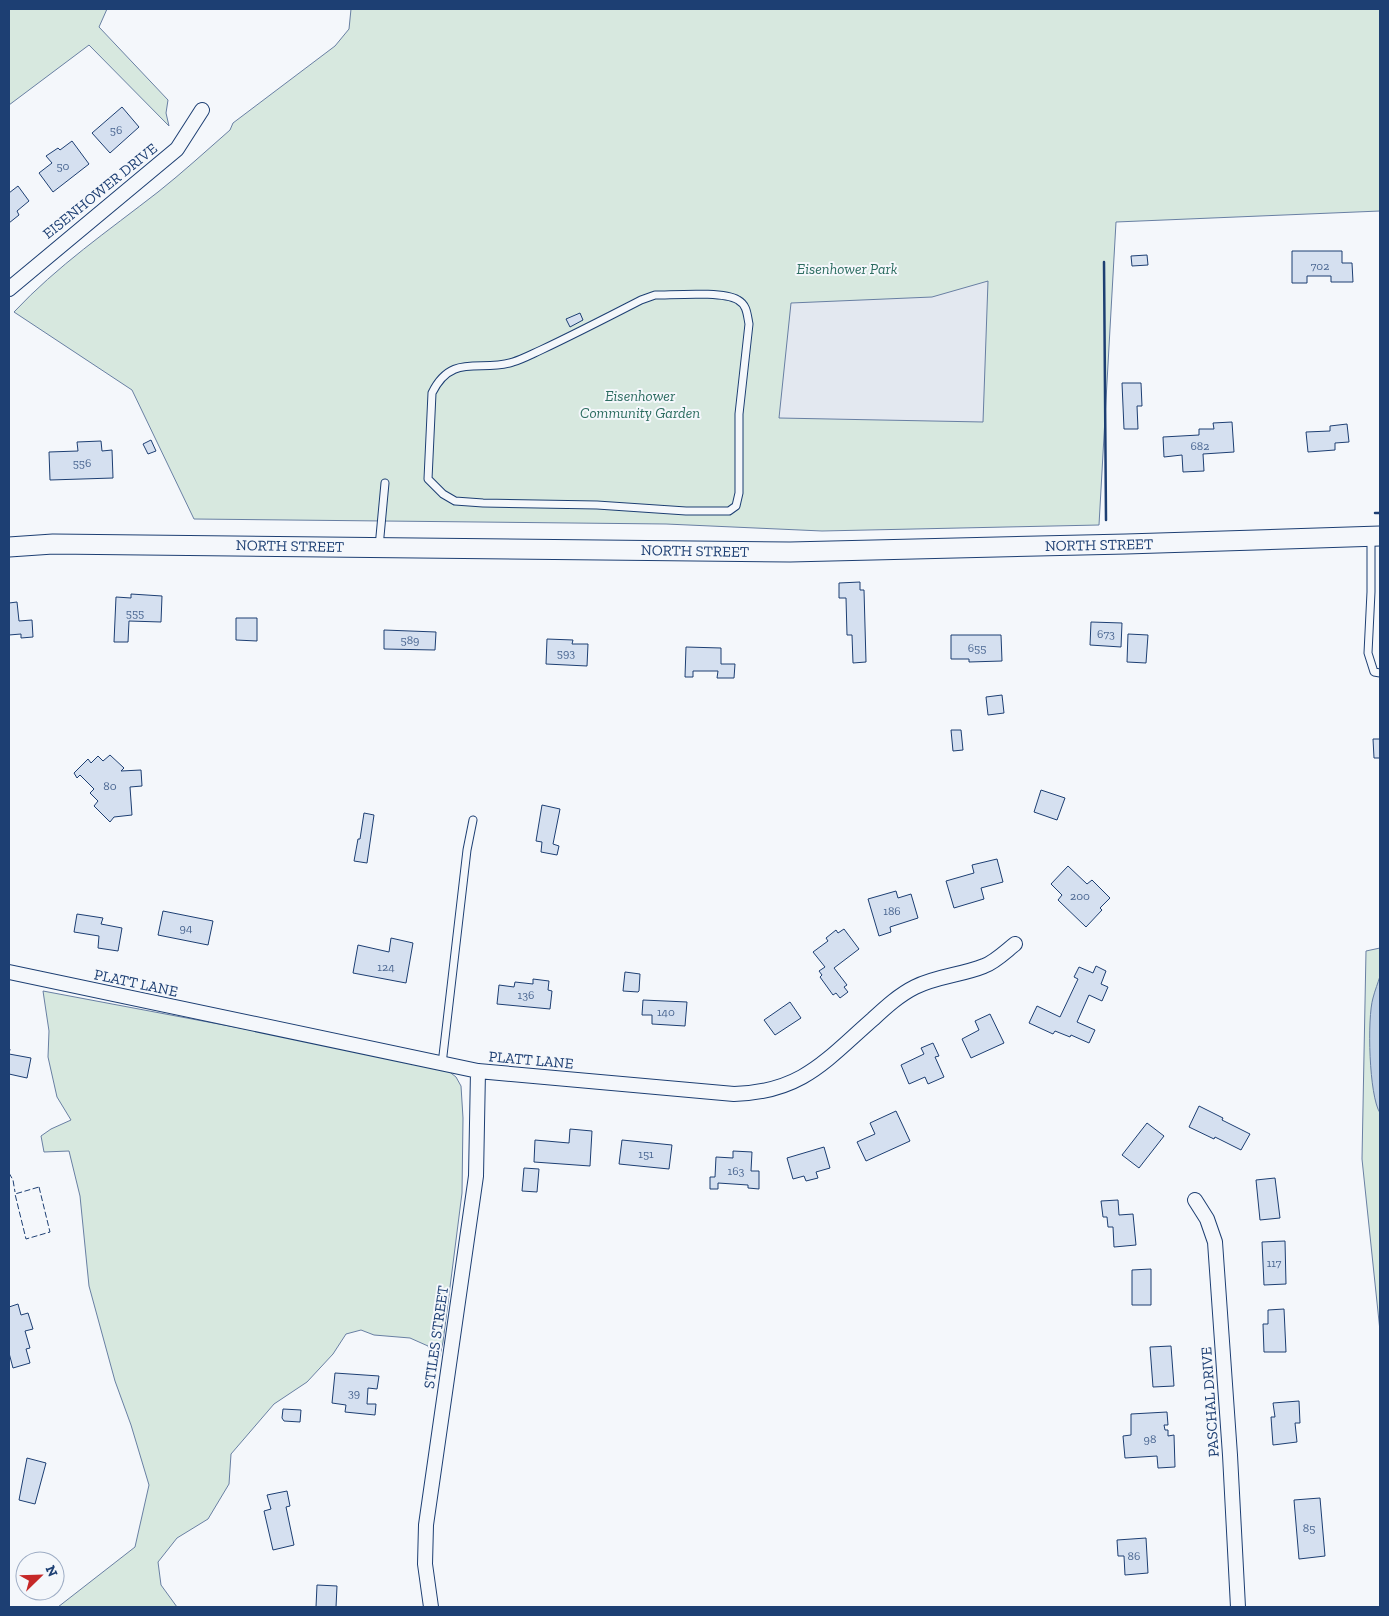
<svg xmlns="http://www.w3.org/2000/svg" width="1389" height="1616" font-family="'Zilla Slab',serif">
<rect width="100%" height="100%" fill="#f4f7fb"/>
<path fill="#d7e8df" stroke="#687fa3" d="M9,9H107L99,27L168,100L166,113L169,126L89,45L9,105Z
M351,9H1380V211L1116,222L1099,525L822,531L666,524L194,519L132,390L14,312C57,266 108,231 158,192C182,173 206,151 230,130L233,123L335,46L349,29Z
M1380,948V1331L1362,1159L1366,951Z
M43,991L442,1066L456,1077L461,1086L463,1118L462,1193L443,1342L438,1364L428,1346L410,1338L374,1335L361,1330L346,1334L333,1354L307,1382L274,1404L231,1454L229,1484L208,1519L177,1538L158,1562L161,1585L177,1607H58L135,1547L149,1485L131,1425L115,1381L89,1286L80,1196L69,1151L44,1152L41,1136L51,1129L71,1120L57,1097L48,1057L49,1031Z"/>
<path fill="#e3e8f0" stroke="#687fa3" d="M988,281L983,422L779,418L791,303L932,297Z"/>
<path fill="#bed0e5" stroke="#687fa3" d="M1380,976V1113C1369,1096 1367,1018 1373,998C1375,990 1378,983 1380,976Z"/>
<path fill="#d5e0f0" stroke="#1d3f73" d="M122,107L139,127L110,153L92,133Z
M72,141L89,164L53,192L39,173L52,163L46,156L58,148L60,150Z
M18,186L29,201L17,211L19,215L9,223V193Z
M1292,251H1342V263H1352L1353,282H1331V276H1307V283H1292Z
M1147,255L1148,265L1132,266L1131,256Z
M580,313L583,320L570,327L566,319Z
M1122,383H1141L1142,406H1137L1138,429H1124Z
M1232,422L1234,452L1203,454L1204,471L1183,472L1182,455L1164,457L1163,437L1199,435V429H1214L1213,423Z
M1347,424L1349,442L1335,443V450L1308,452L1306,432L1330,431V426Z
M151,440L156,451L148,454L143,444Z
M101,441L102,451L112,450L113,478L50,480L49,452L78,451L77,442Z
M860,582V590H864L866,662L853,663L852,635H847L846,598H839V583Z
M131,594L162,596L161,622L129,621L128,642H114L116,597L131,598Z
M17,602L19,621L32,620L33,637L21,638V634L9,635V603Z
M236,618H257V641L236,640Z
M1091,622L1122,623L1121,647L1090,645Z
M384,630L436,632L435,650L384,649Z
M1128,634L1148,635L1146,663L1127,662Z
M951,635H1001L1002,661L969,662V659H951Z
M547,639L573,640L572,644H588L587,666L546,664Z
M686,647L721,648V664H735L734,678H717L718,671H693V677H685Z
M1002,695L1004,713L988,715L986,697Z
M951,730H961L963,750L953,751Z
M1373,739H1380V758H1374Z
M110,755L124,768L121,771L141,770L142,786L130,787L132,815L114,817L110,822L94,806L98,801L90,793L94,789L80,775L77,778L74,773L88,759L91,763L98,756L103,761Z
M1041,790L1065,798L1057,820L1034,812Z
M542,805L560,809L553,844L559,846L557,855L541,852L542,842L536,841Z
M364,813L374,815L367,863L354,861L358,839H360Z
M997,859L1003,882L981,888L984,899L954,908L946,881L974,873L972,865Z
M1068,866L1087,884L1092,880L1110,898L1100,908L1102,910L1086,927L1058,900L1062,895L1051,884Z
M896,891L898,898L911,894L918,918L890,927L891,932L879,936L868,899Z
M163,911L213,921L208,945L158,935Z
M77,914L103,918L101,924L122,928L118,951L98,948L99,936L74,932Z
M844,929L859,949L834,968L847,985L844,987L848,992L840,998L836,993L833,995L820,977L822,975L819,971L825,967L813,952L828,941L826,938L836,930L838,933Z
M391,938L413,943L406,983L353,973L358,945L389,952Z
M1096,966L1106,971L1101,984L1108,987L1102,1001L1089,995L1077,1022L1095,1030L1089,1043L1071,1035L1070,1037L1055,1031L1053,1034L1029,1023L1037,1006L1060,1017L1078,979L1074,977L1079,967L1093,973Z
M625,972L640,974L639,991L638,992L623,991Z
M533,979L549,981L548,990L552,991L550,1009L497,1004L499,985L514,987L515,982L533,984Z
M643,1000L687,1002L685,1026L652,1024V1015H642Z
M790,1002L801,1018L775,1035L764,1020Z
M990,1014L1004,1043L971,1058L962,1039L979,1030L975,1021Z
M933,1043L939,1056L935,1057L944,1077L928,1084L925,1077L909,1084L901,1065L924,1054L921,1048Z
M9,1049H10L9,1054L31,1058L27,1078L9,1074Z
M1199,1106L1223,1118L1222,1120L1250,1134L1241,1150L1215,1137L1214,1139L1189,1127Z
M896,1111L910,1141L866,1161L857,1142L875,1134L870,1123Z
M1147,1123L1164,1136L1139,1168L1122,1155Z
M570,1129L592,1131L590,1166L534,1162L535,1140L569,1143Z
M622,1140L672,1145L669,1169L619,1164Z
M824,1147L830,1168L816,1172L818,1178L806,1181L804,1176L793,1179L787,1158Z
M733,1151L752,1152L751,1171H759V1189L748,1188V1185L718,1183V1189H710V1177H715L716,1157L733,1158Z
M524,1168L539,1169L537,1192L522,1191Z
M1275,1178L1280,1218L1260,1220L1256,1180Z
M1118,1200L1119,1215L1133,1214L1136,1245L1114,1247L1113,1227H1108L1107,1217H1103L1101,1201Z
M1285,1241L1286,1284L1264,1285L1262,1242Z
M1151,1269V1305H1132V1270Z
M18,1304L21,1315L28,1313L33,1329L25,1331L30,1348L26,1349L30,1363L13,1368L9,1353V1307Z
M1284,1309L1286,1352H1264L1263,1324H1268V1310Z
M1171,1346L1174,1386L1153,1387L1150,1347Z
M335,1373L379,1376L377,1389L368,1388L367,1404H376L375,1415L345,1412L346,1405L332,1403Z
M1299,1401L1300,1423H1295L1297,1442L1273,1445L1271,1417H1275L1273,1403Z
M283,1409L301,1410L300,1422L284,1421L282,1418Z
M1167,1412L1168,1425H1164L1165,1430H1168V1436L1174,1435L1175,1467L1158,1468L1157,1456L1125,1458L1123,1436L1131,1435V1414Z
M27,1458L46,1463L35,1504L19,1500Z
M287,1491L290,1506L286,1507L294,1545L273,1550L264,1511L271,1509L267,1495Z
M1320,1498L1325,1556L1299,1559L1294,1500Z
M1146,1538L1148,1573L1125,1575L1124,1556H1118L1117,1540Z
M317,1585L337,1586L336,1607H316Z"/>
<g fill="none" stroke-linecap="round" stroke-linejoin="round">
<defs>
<path id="service" d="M655,295C674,295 723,291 738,300C747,305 747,314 749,324L739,414V493L736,506L729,511H686L597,505L483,503L455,501L443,494L428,479L432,393C452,352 481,373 513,362C523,359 532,354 541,350C575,334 608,317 641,300Z
M1371,537V592L1368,653L1374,672L1380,673
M379,547L385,483
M442,1064L467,850L473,820"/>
<path id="minor" d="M9,289L177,149L202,110
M9,972L478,1071L734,1094C802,1092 825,1061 873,1019C886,1007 899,995 915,987C937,976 962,975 984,966C995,962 1006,951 1015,944
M1195,1200L1207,1219L1215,1242L1230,1455L1238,1607
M431,1607L425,1564L426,1525L476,1176L478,1071"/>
<path id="secondary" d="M9,547L53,544L790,552L1126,544L1380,536"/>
</defs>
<use href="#service" stroke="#1d3f73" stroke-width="9"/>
<use href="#minor" stroke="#1d3f73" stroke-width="16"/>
<use href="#secondary" stroke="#1d3f73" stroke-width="21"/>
<use href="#service" stroke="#f4f7fb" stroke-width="7"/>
<use href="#minor" stroke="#f4f7fb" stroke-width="14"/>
<use href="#secondary" stroke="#f4f7fb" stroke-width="19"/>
<path stroke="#1d3f73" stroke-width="1" stroke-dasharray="6 2.5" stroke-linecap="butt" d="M9,1173L13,1180L15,1192
M39,1187L50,1232L26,1239L15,1194Z"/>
<path stroke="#1d3f73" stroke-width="2.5" d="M1104,262L1106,520
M1375,513H1380"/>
</g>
<g text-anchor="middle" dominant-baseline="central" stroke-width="4" stroke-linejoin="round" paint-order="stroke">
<g font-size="12" fill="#4b6792">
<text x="116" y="130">56</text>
<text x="63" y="166">50</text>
<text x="1320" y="266">702</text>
<text x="1200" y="446">682</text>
<text x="82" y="463">556</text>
<text x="135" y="613">555</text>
<text x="1106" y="634">673</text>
<text x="410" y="640">589</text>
<text x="977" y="648">655</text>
<text x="566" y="653">593</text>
<text x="110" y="786">80</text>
<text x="1080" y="896">200</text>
<text x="892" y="911">186</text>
<text x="186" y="928">94</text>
<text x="386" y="967">124</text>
<text x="526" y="995">136</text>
<text x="666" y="1012">140</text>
<text x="646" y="1154">151</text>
<text x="736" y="1171">163</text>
<text x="1274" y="1263">117</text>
<text x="354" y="1393">39</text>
<text x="1150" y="1439">98</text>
<text x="1309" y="1528">85</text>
<text x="1134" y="1556">86</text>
</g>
<g font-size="15" fill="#1d3f73" stroke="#f4f7fb">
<text transform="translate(100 191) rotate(-39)">EISENHOWER DRIVE</text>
<text transform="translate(1099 545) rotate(-1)">NORTH STREET</text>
<text transform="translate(290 546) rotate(1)">NORTH STREET</text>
<text transform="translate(695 551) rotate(1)">NORTH STREET</text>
<text transform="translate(136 983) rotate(12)">PLATT LANE</text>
<text transform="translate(531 1060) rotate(5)">PLATT LANE</text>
<text transform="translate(436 1337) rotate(-82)">STILES STREET</text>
<text transform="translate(1210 1402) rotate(-94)">PASCHAL DRIVE</text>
</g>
<g font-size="15" font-style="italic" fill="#2c6c60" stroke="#f4f7fb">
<text x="847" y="269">Eisenhower Park</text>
<text x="640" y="396">Eisenhower<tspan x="640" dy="17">Community Garden</tspan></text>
</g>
</g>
<rect width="1389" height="1616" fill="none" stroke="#1d3f73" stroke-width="20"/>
<g transform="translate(40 1576) rotate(67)"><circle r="24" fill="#f4f7fb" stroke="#9eadc5"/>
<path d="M0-4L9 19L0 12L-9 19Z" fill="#c62828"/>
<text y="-8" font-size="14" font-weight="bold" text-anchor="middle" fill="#1d3f73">N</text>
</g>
</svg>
